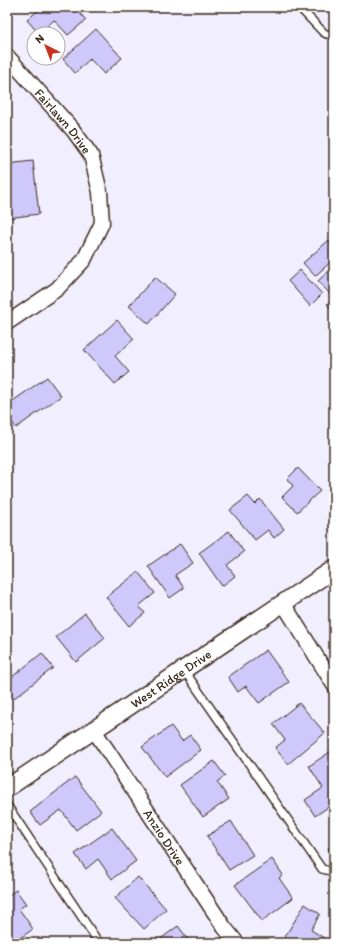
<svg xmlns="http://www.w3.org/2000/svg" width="341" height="950" font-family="Itim,sans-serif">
<rect width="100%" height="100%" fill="#f1eefe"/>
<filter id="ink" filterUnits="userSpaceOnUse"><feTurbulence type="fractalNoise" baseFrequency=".025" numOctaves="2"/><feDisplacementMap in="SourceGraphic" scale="8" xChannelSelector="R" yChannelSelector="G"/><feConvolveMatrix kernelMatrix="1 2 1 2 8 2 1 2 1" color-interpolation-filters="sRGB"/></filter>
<g filter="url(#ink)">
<path fill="#cfc8fb" stroke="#3b2a1e" d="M42,7H74L86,20L68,35L54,20L39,34L27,20Z
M96,29L122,58L104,74L90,59L75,73L63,59Z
M33,161L39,214L7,218V164Z
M328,241L334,248V259L315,276L303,263Z
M334,266V290L330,294L318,281Z
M300,270L322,294L310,306L288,281Z
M155,277L175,294L149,324L129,306Z
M334,298V312L327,304Z
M117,320L134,339L115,356L129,372L115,384L84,350Z
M47,377L61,396L16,428L7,415V405Z
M298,468L320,491L297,512L282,497L293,486L287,479Z
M248,496L255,504L260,499L284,529L274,538L268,530L255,540L230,510Z
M229,531L244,552L227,565L235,576L222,586L199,553Z
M180,544L193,563L175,575L184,588L170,598L148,566Z
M138,572L155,593L139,606L145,613L129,626L106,597Z
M85,613L105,638L76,662L56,637Z
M266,650L289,682L259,703L246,686L238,692L228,677Z
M42,653L53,668L13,699L7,692V681Z
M299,703L325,733L288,764L275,748L285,740L273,724Z
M171,726L182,741L190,735L201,750L165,777L142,747Z
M333,750L334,751V803L315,816L305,800L323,788L309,766Z
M214,761L225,776L217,782L229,799L203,817L180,785Z
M75,777L101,811L76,830L61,810L40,825L30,812Z
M231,821L253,855L229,870L207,836Z
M112,828L136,861L112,879L98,859L86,869L75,854Z
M334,845V860L328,848Z
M272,859L283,875L279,878L293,898L262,921L235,885Z
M138,877L166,909L144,929L115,898Z
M16,890L26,904L19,909L33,929L13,943H9L7,940V896Z
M305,904L320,914L311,930L332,943H281Z
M178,926L191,943H155Z"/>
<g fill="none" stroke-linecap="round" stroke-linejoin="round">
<defs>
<path id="service" d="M299,7L323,32C327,35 330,36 334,32
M184,670L322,869L334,872
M7,805L99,943"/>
<g id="minor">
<path id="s1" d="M7,56L73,130L91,155L100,192L102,223L84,260L57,289L7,323"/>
<path d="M283,603L334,685"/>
<path id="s2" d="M94,730L224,927L237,943"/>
</g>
<g id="tertiary">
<path id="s3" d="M7,788L334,569"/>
</g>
</defs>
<use href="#service" stroke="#3b2a1e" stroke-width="10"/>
<use href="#minor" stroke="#3b2a1e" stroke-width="17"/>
<use href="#tertiary" stroke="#3b2a1e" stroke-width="20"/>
<use href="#service" stroke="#fff" stroke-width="7"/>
<use href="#minor" stroke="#fff" stroke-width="14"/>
<use href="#tertiary" stroke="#fff" stroke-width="17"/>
</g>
</g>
<g text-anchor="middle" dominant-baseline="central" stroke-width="3" stroke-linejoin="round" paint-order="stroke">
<g font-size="13" fill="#3b2a1e" stroke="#fff">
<text stroke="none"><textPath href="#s1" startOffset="86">Fairlawn Drive</textPath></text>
<text stroke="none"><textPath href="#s3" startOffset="197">West Ridge Drive</textPath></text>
<text stroke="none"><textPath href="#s2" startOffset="128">Anzio Drive</textPath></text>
</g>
</g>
<rect width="341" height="950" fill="none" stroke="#fff" stroke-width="24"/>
<rect x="12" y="12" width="317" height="926" fill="none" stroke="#3b2a1e" stroke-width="1.5" filter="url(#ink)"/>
<g transform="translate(46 46) rotate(318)"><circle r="19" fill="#ffffff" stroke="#b1aaa5"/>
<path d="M0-3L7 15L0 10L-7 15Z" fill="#c8321e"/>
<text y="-6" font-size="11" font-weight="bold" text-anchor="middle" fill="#3b2a1e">N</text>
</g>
</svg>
